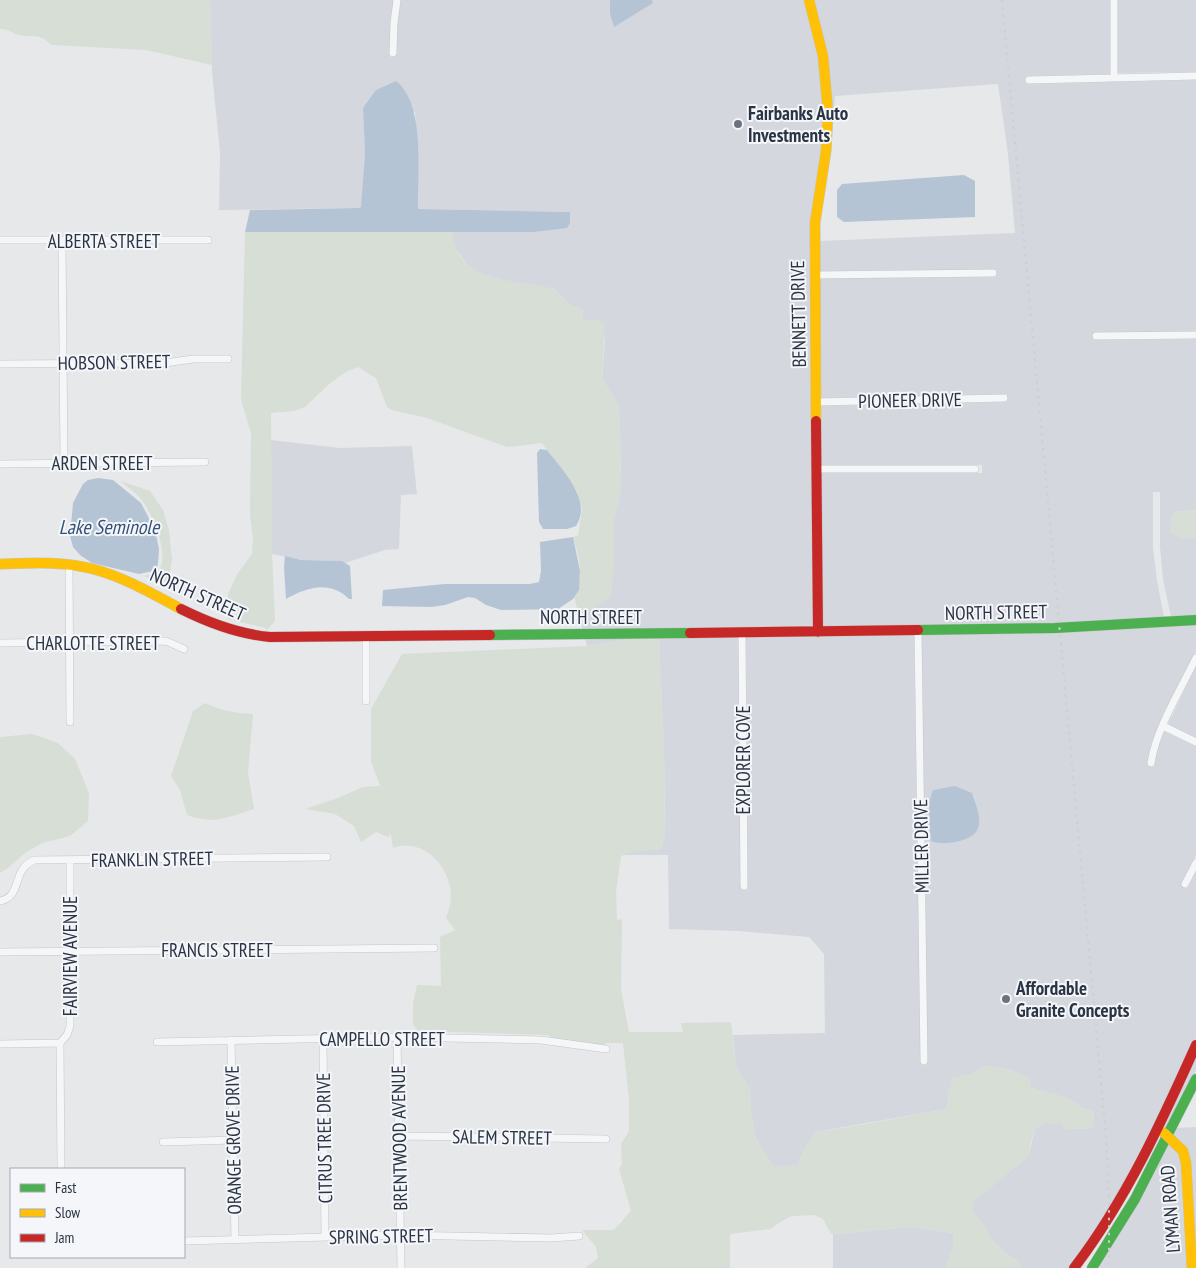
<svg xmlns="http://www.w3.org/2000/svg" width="1196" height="1268" font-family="'PT Sans Narrow',sans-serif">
<rect width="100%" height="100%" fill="#e6e8ea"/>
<path fill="#d4d7dd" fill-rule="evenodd" d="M210,0H394L390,23V57H396L397,23L401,0H610V14L614,26L653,2L652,0H805L816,37L825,90L822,153L814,196L815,628L583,630L579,615L594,608L614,572V519L621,489L620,423L618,404L602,379L605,339L597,320H583V310L570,305L554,289L508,282L479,273L467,264L454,246L452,232H533L569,212L418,209V154L415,112L363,108L365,154L362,207L358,208L219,210L220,153L212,72Z
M813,0H1110L1111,74L1026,76V84L1196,80V331L1093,333V340L1196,339V510L1174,512L1170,524V532L1181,538L1196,537V616L1171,617L1163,579L1160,547V492H1153V548L1157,581L1164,617L1055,625L822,628L820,473H982V465H820V406L1007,402V394L820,398L818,278L996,277V270L818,271V224L820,198L829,154L832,114L828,61ZM998,84L1008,154L1015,233L820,241V209L831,154L835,96Z
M1117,0H1196V72L1118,73Z
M271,440L340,448L412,446L417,494L401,495L399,549L385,550L345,563L342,561L301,560L272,554Z
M1196,623V651L1161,722L1150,748L1147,766L1154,767L1156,751L1164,731L1196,746V855L1181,886L1187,889L1196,871V1037L1154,1127L1119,1196L1076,1260L1070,1268H1022L1016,1259L1010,1257L991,1239L987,1229L972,1211L974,1201L1027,1157L1031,1146L1035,1128L1043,1124H1061L1066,1129L1093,1128L1094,1111L1082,1108L1068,1098L1031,1088L1029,1078L1011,1070L986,1066L972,1074L953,1078L949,1091L947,1109L815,1132L802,1154L798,1165L774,1167L756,1140L751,1113V1092L736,1066L733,1035L825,1033L824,954L809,937L739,931L669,929L668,855H623L635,851L661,849L665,835L664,749L659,640L636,638L587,646L585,638H636L739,637L741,890H748L746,637L914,634L921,1065H927L921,634L1059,632Z
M1196,666V738L1168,724Z
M1196,1053V1071L1167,1131L1162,1127Z
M1196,1127V1268L1190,1163L1173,1136L1176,1128Z
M1169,1143L1176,1148L1183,1164L1189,1268H1096Z
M913,1227L953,1233V1248L946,1268H833V1234Z"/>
<path fill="#d6ded6" d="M0,0H210L212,65L146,50L52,45C35,31 37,39 19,35C12,33 8,29 0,29Z
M245,232H452C459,285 512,278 551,288C558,290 563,299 569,303C572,307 578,308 583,310V320H597L605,324L602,379L618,404L620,423L621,489L614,519V572L611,596L594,608L579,615L574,597C585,580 579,556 573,537L578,536L582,509L577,491L542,443L507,447L427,418L392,410L387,407L376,378L358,367L346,372L329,384L305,407L294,411L271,413L272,554L275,621L265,632L266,628L228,619V594L238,573L252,554L253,539L250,515L251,433L241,400Z
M120,481L150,491L163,510L169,530L172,560L168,582H158L144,576C149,575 155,574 159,570C170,554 152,512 141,499C135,492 128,487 120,481Z
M1196,510V537L1181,538L1170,532V524L1174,512Z
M636,638L659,640L664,749L665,835L661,849L635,851L621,856L616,891L617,920L622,919L621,989L629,1032H683L681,1023L731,1022L736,1066L751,1092V1113L756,1140L774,1167L798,1165L802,1154L815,1132L854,1126L947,1109L949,1091L952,1078L972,1074L986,1066L1011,1070L1029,1078L1031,1088L1068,1098L1082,1108L1094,1111L1093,1128L1066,1129L1061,1124H1043L1035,1128L1027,1157L974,1201L972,1211L987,1229L991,1239L1010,1257L1016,1259L1022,1268H946L953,1248V1233L913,1227L831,1234L823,1219L814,1215L792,1216L780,1222L771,1229L730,1234V1268H585L598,1258L596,1247L582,1230H614L631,1211L619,1169L622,1164L621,1144L629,1131V1100L623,1043H606L604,1045C586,1044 564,1043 547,1035L418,1031L413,1024V1003L417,985L441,986L440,937L455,930L446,918C450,909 452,897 450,887C445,861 420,838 393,848L391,834L388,837L376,832L361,842L354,826L335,814L305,809L338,798L363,787L380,786L371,761V709L402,654L587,646Z
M205,703C222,711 235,713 253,714L248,773L254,809C228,817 214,825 187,815L180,790L171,776L193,711Z
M32,734L58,743L75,759L89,793L88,821L70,836L42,843L25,853L8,868L0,873V737Z"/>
<path fill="#b4c4d5" d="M610,0H652L653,3L614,27L610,14Z
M396,81C426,104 417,175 418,209L566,212H570V223L567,228L533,232H245L250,210L358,208L361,207L365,154L363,108L376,90Z
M964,175L975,181V217L844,222L837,217V190L842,184Z
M540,449L547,450C562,470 593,500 576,526L567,529H543L539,522L537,453Z
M98,478L113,480L141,503L155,530L159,549L158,563L157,568L153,571L139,574L92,563L80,555L73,547L70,536L73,503L83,484L88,480Z
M573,537L580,571L579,590L573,599L558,609L501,610L486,605L475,598L468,597L445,605L431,607L382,606L383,590L445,584H530L539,582L541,571L540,542Z
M285,556L301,560L342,561L350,566L352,599H349C330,580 307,587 286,599L284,568Z
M955,786L972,793C975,803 982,817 978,828C974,842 942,846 931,841C930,824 926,806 933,790Z"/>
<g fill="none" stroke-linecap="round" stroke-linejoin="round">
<defs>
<path id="street" d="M1114,0V77
M393,53L394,23L397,0
M1029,80L1196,76
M0,240H208
M62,241L64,462
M815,275L993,273
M1096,336L1196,335
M0,364L165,363L193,359H228
M816,402L1004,398
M0,464L205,462
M817,469H975
M69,564L70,722
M918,630L924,1061
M742,633L744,886
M0,643L166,641L184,649
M366,701V636
M1163,726L1196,742
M1151,763C1156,729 1181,689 1196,658
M1185,884L1196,863
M0,901C16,898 15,884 21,872C24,866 28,863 34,860L327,857
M0,952L434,948
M397,1037L401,1268
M323,1039L325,1237
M231,1040L235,1240
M157,1042L397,1037L541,1040L606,1049
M0,1044L60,1043
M399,1136L606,1139
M163,1142L234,1140
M61,1169L60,1043L67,1035L70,1026V860
M184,1241L401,1235L552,1238L579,1236"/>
<path id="fast" d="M918,630L1055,628L1196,620
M490,635L690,633
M1092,1268L1135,1199L1196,1079"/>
<path id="slow" d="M809,0L823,56L828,112L826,151L815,223L816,421
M0,564C31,563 63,561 93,569C124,577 153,594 181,609
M1164,1133L1183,1151L1186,1163L1192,1268"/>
<path id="jam" d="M816,421L818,632
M181,609C209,623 238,634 270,637L490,635
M690,633L918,630
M1074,1268C1126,1200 1161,1123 1196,1045"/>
</defs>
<use href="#street" stroke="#c4c6c8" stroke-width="8"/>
<use href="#fast" stroke="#c4c6c8" stroke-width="11"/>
<use href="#slow" stroke="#c4c6c8" stroke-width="11"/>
<use href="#jam" stroke="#c4c6c8" stroke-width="11"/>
<use href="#street" stroke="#f5f6f7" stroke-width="7"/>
<use href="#fast" stroke="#4caf50" stroke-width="10"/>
<use href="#slow" stroke="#ffc107" stroke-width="10"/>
<use href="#jam" stroke="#c62828" stroke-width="10"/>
<path stroke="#cecfd2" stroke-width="2" stroke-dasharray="2.5 5" stroke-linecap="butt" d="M1002,0L1106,1136L1109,1197V1268"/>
</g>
<g fill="#6c737f" stroke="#f4f6f9" stroke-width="2">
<circle cx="738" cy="124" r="5"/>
<circle cx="1006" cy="999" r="5"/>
</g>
<g text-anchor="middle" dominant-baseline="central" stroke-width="4" stroke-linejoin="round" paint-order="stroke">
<g font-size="19" font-weight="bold" fill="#2b3445" stroke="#f4f6f9" text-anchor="start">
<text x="748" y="113">Fairbanks Auto<tspan x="748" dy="22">Investments</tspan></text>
<text x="1016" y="988">Affordable<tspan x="1016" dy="22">Granite Concepts</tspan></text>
</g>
<g font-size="19" fill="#2b3445" stroke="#f4f6f9">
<text x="104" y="241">ALBERTA STREET</text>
<text transform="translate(798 314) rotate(-91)">BENNETT DRIVE</text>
<text transform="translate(114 362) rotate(-1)">HOBSON STREET</text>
<text transform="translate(910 400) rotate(-1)">PIONEER DRIVE</text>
<text x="102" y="463">ARDEN STREET</text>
<text transform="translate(198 594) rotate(24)">NORTH STREET</text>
<text transform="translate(996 612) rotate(-1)">NORTH STREET</text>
<text x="591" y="617">NORTH STREET</text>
<text x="93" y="643">CHARLOTTE STREET</text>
<text transform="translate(743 760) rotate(-90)">EXPLORER COVE</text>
<text transform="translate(921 846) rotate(-91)">MILLER DRIVE</text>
<text transform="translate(152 859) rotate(-1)">FRANKLIN STREET</text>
<text x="217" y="950">FRANCIS STREET</text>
<text transform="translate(70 956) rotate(-90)">FAIRVIEW AVENUE</text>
<text x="382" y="1039">CAMPELLO STREET</text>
<text transform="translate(502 1137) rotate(1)">SALEM STREET</text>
<text transform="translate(324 1138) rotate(-91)">CITRUS TREE DRIVE</text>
<text transform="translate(399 1138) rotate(-91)">BRENTWOOD AVENUE</text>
<text transform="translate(233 1140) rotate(-91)">ORANGE GROVE DRIVE</text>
<text transform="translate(1170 1209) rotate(-94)">LYMAN ROAD</text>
<text transform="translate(381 1236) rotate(-1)">SPRING STREET</text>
</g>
<g font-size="20" font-style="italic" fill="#34527a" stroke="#f4f6f9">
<text x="109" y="527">Lake Seminole</text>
</g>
</g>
<rect x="10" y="1168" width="175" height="90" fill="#f4f6f9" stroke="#a4a8b1"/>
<rect x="20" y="1184" width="25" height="8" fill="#4caf50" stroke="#a4a8b1"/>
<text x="55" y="1193" font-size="15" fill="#2b3445">Fast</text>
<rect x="20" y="1209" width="25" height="8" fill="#ffc107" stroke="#a4a8b1"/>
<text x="55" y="1218" font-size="15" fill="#2b3445">Slow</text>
<rect x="20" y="1234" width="25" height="8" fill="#c62828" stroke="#a4a8b1"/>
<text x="55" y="1243" font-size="15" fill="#2b3445">Jam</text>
</svg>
